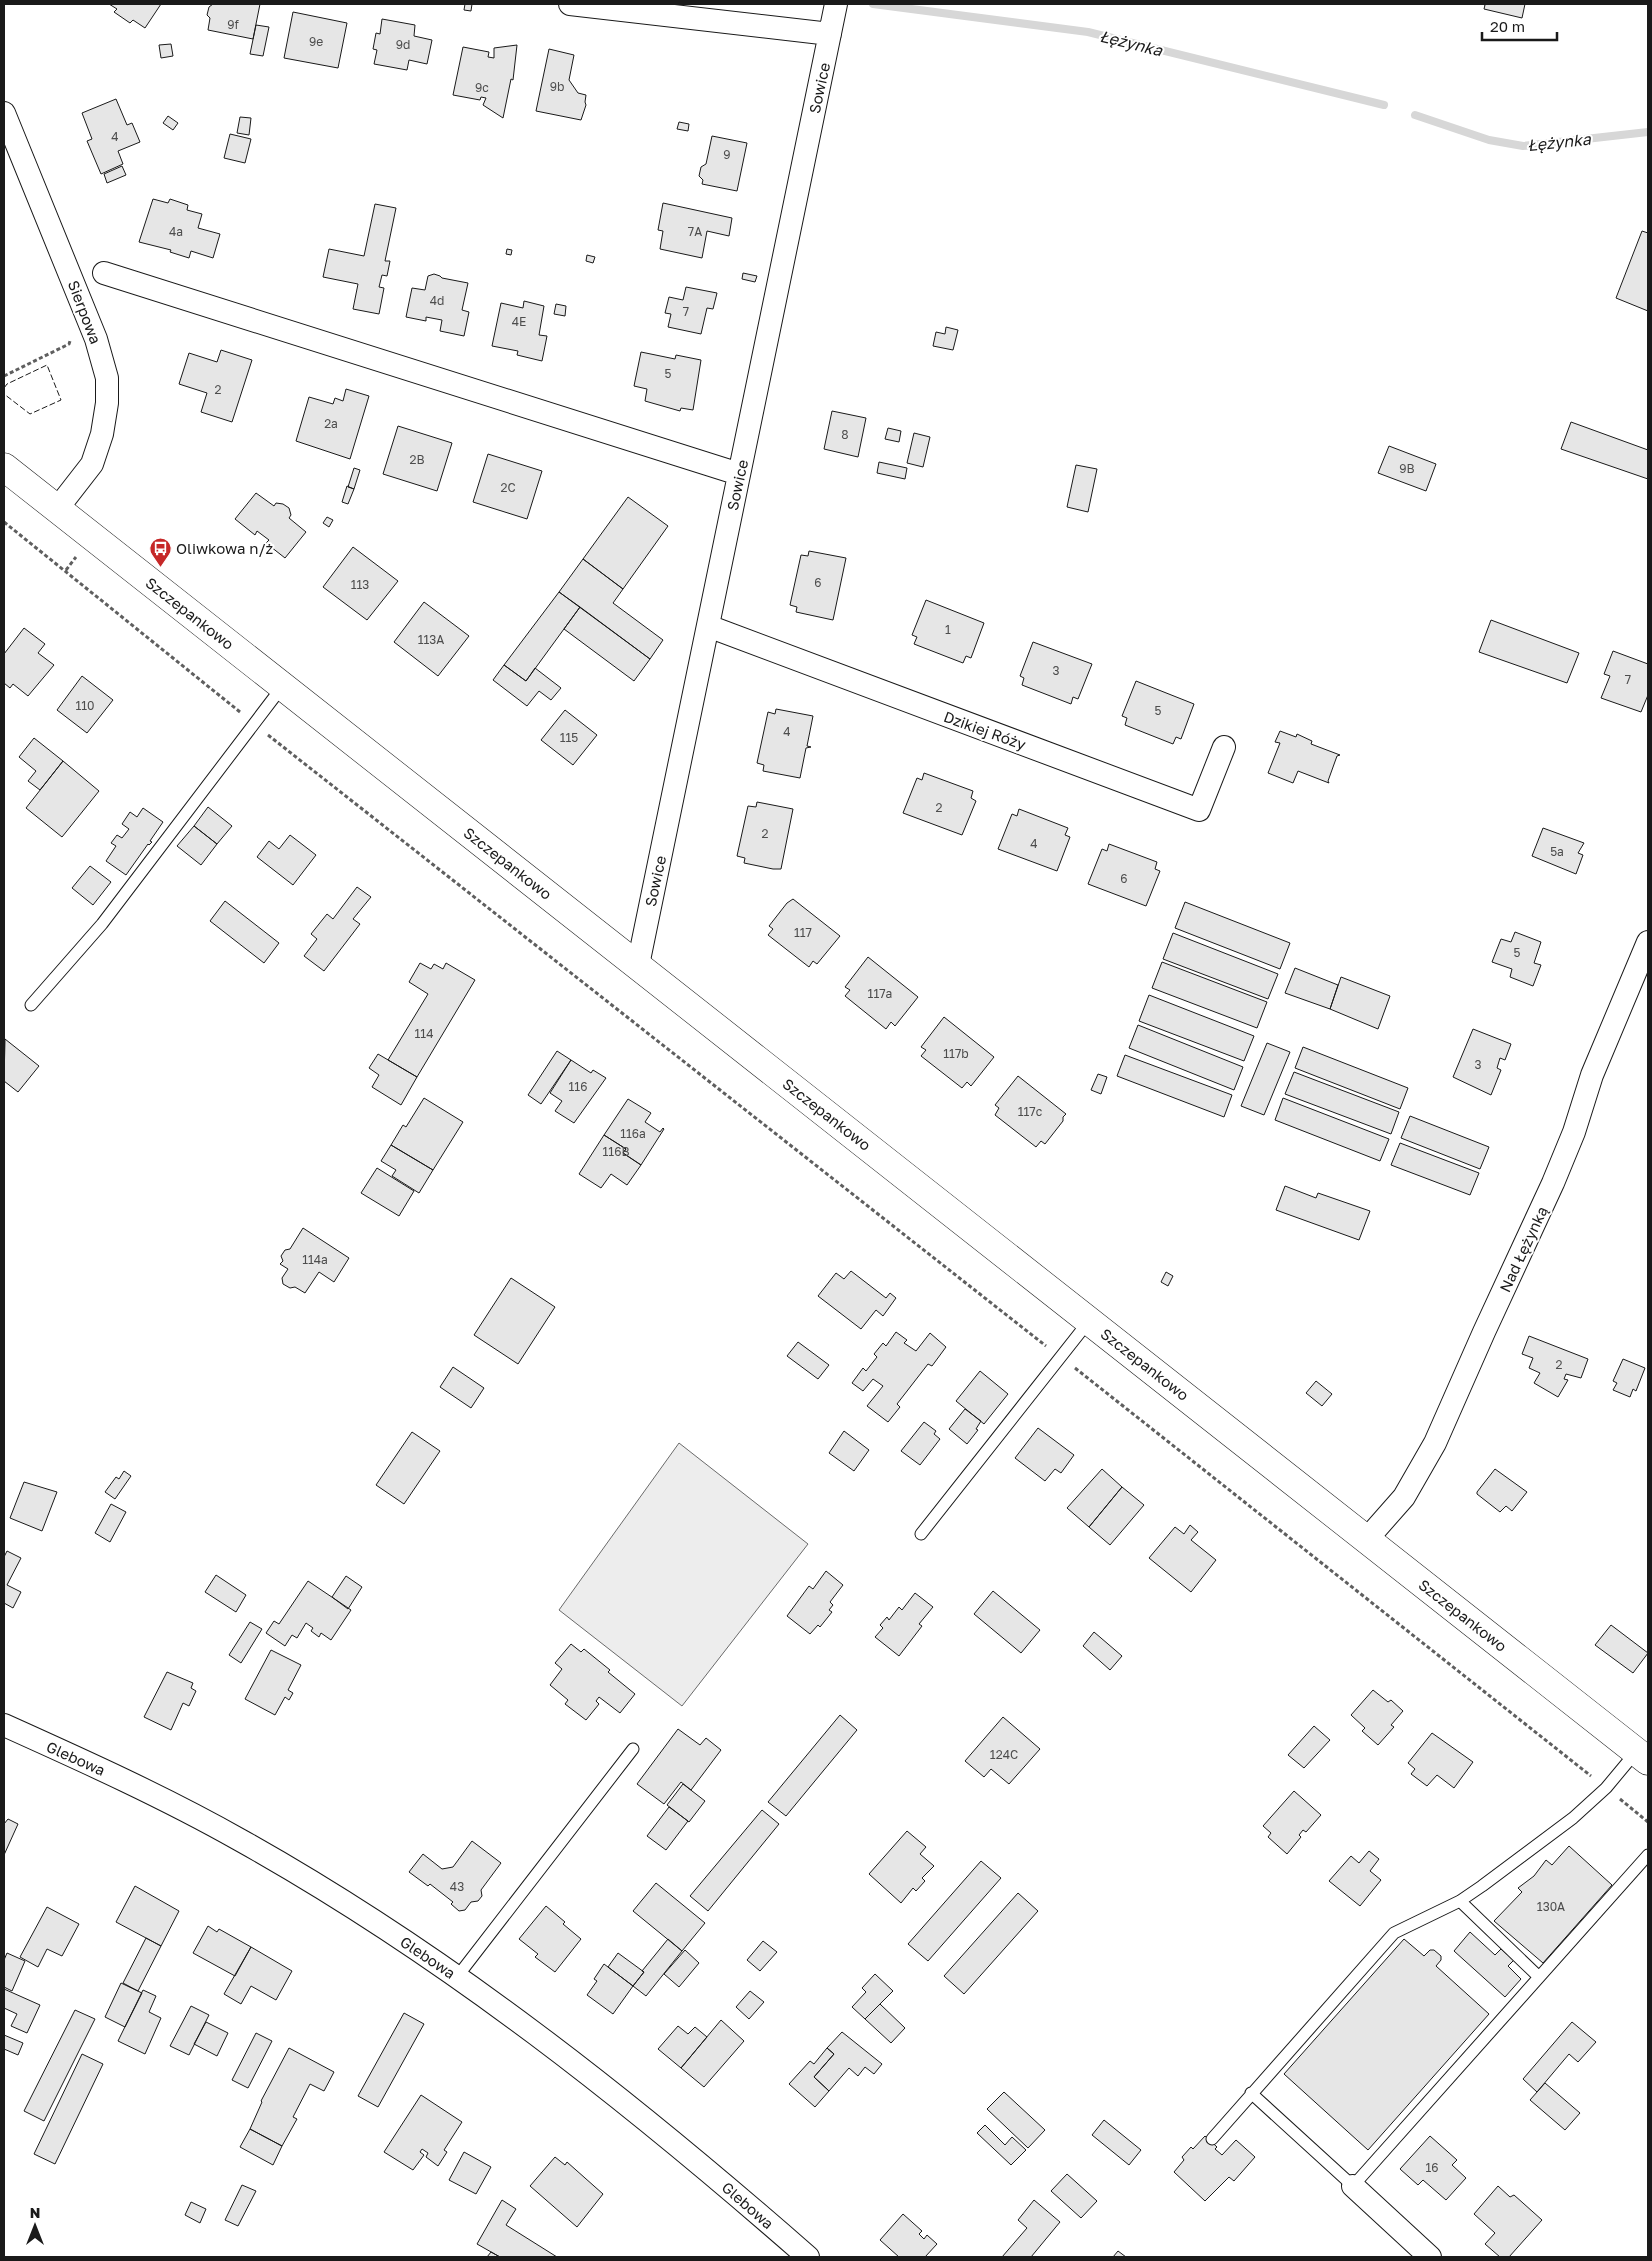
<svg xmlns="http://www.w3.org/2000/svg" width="1652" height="2261" font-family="'Golos Text',sans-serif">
<rect width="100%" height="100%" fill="#fff"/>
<path fill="#ededed" stroke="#6a6a6a" d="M679,1443L808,1544L682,1706L559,1610Z"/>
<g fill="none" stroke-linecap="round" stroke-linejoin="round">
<path stroke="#d7d7d7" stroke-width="8" d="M873,4L1088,32L1384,105
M1415,115L1489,140L1523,146L1648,132"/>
</g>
<path fill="#e6e6e6" stroke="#1a1a1a" d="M109,4H161L145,28L133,20L130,23L114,12L117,9Z
M260,4L253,39L208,30L210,18L207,15L209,7L213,4Z
M465,4H472L471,11L464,10Z
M1482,4H1525L1522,18L1484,9L1485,5Z
M293,12L347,23L338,68L284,58Z
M382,19L415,25L414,36L432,40L427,64L409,60L407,70L374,64L377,50L373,49L376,33L380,34Z
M256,25L269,27L263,56L250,54Z
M171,44L173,56L161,58L159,45Z
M517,45L513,80L511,79L503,118L483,105L486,98L481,97L480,100L453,95L463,47L489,52L488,57L494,58V48Z
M549,49L574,55L569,80L578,93L586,95L585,102L586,105L581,120L536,111Z
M116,99L127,125L132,123L140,142L118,151L123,164L101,174L87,141L92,139L82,113Z
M168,116L178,123L173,130L163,123Z
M240,117L251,118L249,135L237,133Z
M679,122L689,124L688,131L677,129Z
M230,134L251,139L245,163L224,158Z
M712,136L747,143L737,191L702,184L703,180L699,176L701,167L706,164Z
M122,166L126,175L107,183L104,174Z
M153,199L168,203L170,199L188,205L187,210L202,214L198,228L220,234L213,258L191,251L189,258L170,252L171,250L139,242Z
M663,203L732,218L729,236L707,231L702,258L660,249L663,231L658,230Z
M375,204L396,208L385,261H390L387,276L382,275L379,287L384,288L379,314L353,309L358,284L323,277L329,249L364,256Z
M1642,231L1648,233V311L1616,298Z
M507,249L512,250L511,255L506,254Z
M587,255L595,257L593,263L586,261Z
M743,273L757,276L755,282L742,279Z
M434,274L440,276L442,278L468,283L462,310L469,312L464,336L440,331L442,320L426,317V321L406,317L412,288L425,290L428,276Z
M686,287L717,293L713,309L707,308L701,334L668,327L671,314L665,313L669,297L683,300Z
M524,301L544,306L539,335L547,336L542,361L517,355L518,351L492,346L501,303L523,308Z
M556,304L566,306L565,316L554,314Z
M946,327L958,330L953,350L933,346L936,332L945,334Z
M221,350L252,360L232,422L201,412L207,393L179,384L189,353L217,362Z
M641,352L675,359L676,355L701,360L693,410L681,408L680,411L645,401L647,389L634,386Z
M346,389L369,396L350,459L296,441L309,397L333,404L335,398L343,401Z
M832,411L866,418L858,457L824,449Z
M1571,422L1648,450V479L1561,449Z
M398,426L452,443L437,491L383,474Z
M888,428L901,431L899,442L885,439Z
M914,433L930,437L923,467L907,463Z
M1389,446L1436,464L1426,491L1378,473Z
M488,454L542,471L527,519L473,502Z
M879,462L907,468L905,479L877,473Z
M1076,465L1097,469L1088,512L1067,507Z
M354,468L360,470L354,489L348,487Z
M347,486L354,489L348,504L342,502Z
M256,493L274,506L276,503L283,504L289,508L291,515L289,518L306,532L285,558L266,543L269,540L257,531L255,535L235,519Z
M628,497L668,526L623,589L583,559Z
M327,517L333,520L329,527L323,523Z
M353,547L398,581L367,620L323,587Z
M809,551L846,558L833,620L796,612L797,607L790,605L801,555L808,556Z
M583,559L623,589L613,603L663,640L650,659L559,592Z
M559,592L580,607L526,681L504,665Z
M926,600L984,623L971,658L966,656L963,663L914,644L917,637L912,635Z
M424,602L469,636L438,676L394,642Z
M580,607L650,659L634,681L564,629Z
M1491,620L1579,653L1567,683L1479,652Z
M24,628L45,644L38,653L54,665L28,696L13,684L10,688L4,683V654Z
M1033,642L1092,664L1078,699L1073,697L1071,704L1022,685L1024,678L1020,676Z
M1613,651L1648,664V695L1641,712L1601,698L1610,676L1604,674Z
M504,665L526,681L535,668L561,688L551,700L539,691L527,706L493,680Z
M82,676L113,700L87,733L57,710Z
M1136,681L1194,704L1181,739L1176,737L1173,744L1125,725L1127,718L1122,716Z
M776,709L813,716L807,746L811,747L806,748L800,778L763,771L764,765L757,763L768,712L775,714Z
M565,710L597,735L573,765L541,740Z
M1280,731L1296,737L1297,734L1312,741L1311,744L1340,755L1337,756L1328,781L1329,783L1298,771L1293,783L1268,773L1280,743L1275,742Z
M34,738L63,761L40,790L28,781L36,771L19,757Z
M63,761L99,791L62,837L26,808Z
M924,773L973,791L971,798L976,801L962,835L903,813L917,778L922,780Z
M757,802L793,809L781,869H773L744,863L745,858L737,856L748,806L756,807Z
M208,807L232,826L217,844L194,826Z
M143,808L163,822L150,841L152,842L149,845L148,844L126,875L106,861L116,846L111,843L117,835L122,838L129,829L122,824L130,812L137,817Z
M1019,809L1068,828L1065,835L1070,837L1057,871L998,849L1012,814L1017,816Z
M194,826L217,844L201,865L177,846Z
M1543,828L1584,843L1578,853L1583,855L1576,874L1532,856Z
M290,835L316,855L293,885L257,857L269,841L279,849Z
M1109,844L1157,862L1155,869L1160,871L1146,906L1088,884L1102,849L1107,851Z
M90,866L111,882L93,905L72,888Z
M357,887L371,897L353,919L360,924L324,971L304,956L317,939L311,934L327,914L333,919Z
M793,899L840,936L817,964L813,961L809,967L768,935L773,929L769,926L787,903Z
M225,901L279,943L264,963L210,921Z
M1185,902L1290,943L1280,969L1175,928Z
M1515,932L1541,942L1534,963L1541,965L1533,986L1510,977L1512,969L1492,962L1501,939L1511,942Z
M1173,933L1278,974L1268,999L1163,959Z
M868,957L918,997L895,1026L891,1022L886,1029L845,996L850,990L845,987Z
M1162,962L1267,1002L1257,1028L1152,988Z
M420,963L431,969L434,964L443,969L446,963L475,980L417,1077L388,1060L428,994L409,982Z
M1295,968L1338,985L1330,1009L1285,993Z
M1341,977L1390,996L1378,1029L1330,1009Z
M1149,995L1254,1036L1244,1061L1139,1021Z
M944,1017L994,1057L971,1086L967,1082L962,1088L921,1056L926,1050L921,1047Z
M1138,1025L1243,1067L1234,1090L1129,1048Z
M1473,1029L1511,1044L1505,1060L1500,1058L1497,1068L1501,1070L1491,1095L1453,1077Z
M5,1039L39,1066L18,1092L4,1081Z
M1267,1043L1290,1052L1264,1115L1241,1106Z
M1303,1047L1408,1088L1400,1109L1295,1068Z
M557,1051L571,1060L541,1104L528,1095Z
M378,1054L417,1077L401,1105L372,1087L379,1075L369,1068Z
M1125,1055L1232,1095L1224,1117L1117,1076Z
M571,1060L591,1073L593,1070L606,1078L574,1123L555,1111L562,1101L550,1093Z
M1294,1072L1399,1112L1391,1134L1285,1094Z
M1098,1074L1107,1077L1101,1094L1091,1090Z
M1018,1076L1066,1114L1063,1117V1121L1045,1144L1041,1141L1036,1147L995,1115L999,1108L995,1105Z
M424,1098L463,1122L433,1170L391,1145L403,1125L406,1127Z
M1283,1098L1389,1139L1380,1161L1275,1120Z
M628,1099L651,1113L645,1122L660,1132L663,1128L664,1129L641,1165L623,1153L626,1149L604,1135Z
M1410,1116L1489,1147L1480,1169L1401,1138Z
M604,1135L626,1149L623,1153L641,1165L627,1185L611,1174L601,1188L579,1174Z
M1400,1143L1479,1173L1470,1195L1391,1165Z
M391,1145L433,1170L419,1193L392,1176L396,1170L381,1161Z
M377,1168L414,1191L399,1216L361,1193Z
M1285,1186L1316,1198L1318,1193L1370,1211L1359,1240L1276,1210Z
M303,1228L349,1258L334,1282L319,1272L305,1293L295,1287L290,1288L283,1284L282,1278L288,1269L280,1264L283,1261L281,1256L285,1250L290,1249Z
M851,1271L886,1298L890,1293L896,1298L883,1316L876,1310L861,1329L818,1296L836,1273L844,1279Z
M1166,1272L1173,1276L1168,1286L1161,1282Z
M511,1278L555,1307L518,1364L474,1335Z
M896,1332L907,1340L904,1343L916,1351L930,1333L946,1347L932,1366L928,1364L897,1404L900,1407L888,1422L867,1406L883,1386L873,1379L863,1391L852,1383L863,1368L866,1371L877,1357L874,1354L883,1343L886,1346Z
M1529,1336L1588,1359L1581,1378L1566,1374L1564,1379L1568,1380L1558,1397L1534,1383L1540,1373L1529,1368L1533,1358L1522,1354Z
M798,1342L829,1365L818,1379L787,1356Z
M1623,1359L1645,1368L1636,1391L1633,1389L1630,1397L1613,1390L1617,1383L1613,1381Z
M453,1367L484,1388L471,1408L440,1387Z
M980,1371L1008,1394L984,1424L956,1401Z
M1316,1381L1332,1394L1322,1406L1306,1393Z
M965,1409L981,1421L976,1429L978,1430L967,1444L949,1429Z
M924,1422L936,1431L934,1434L940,1439L920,1465L901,1451Z
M1038,1428L1074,1455L1061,1473L1055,1469L1045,1481L1015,1458Z
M844,1431L869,1450L854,1471L829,1453Z
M412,1432L440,1451L404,1504L376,1485Z
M1102,1469L1122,1487L1089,1527L1067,1508Z
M1495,1469L1527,1492L1512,1511L1506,1506L1500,1512L1477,1494V1492Z
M124,1471L131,1476L115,1499L105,1492L116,1477L119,1479Z
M24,1482L57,1492L42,1531L10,1518Z
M1122,1487L1144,1505L1110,1545L1089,1527Z
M111,1504L126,1512L110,1542L95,1533Z
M1190,1525L1198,1532L1191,1540L1216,1560L1191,1592L1149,1558L1175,1527L1184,1534Z
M7,1551L21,1558L7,1585L21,1592L13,1608L4,1603V1557Z
M826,1571L843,1585L830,1602L833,1605L829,1610L832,1612L820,1627L818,1625L810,1634L787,1616L809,1586L813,1589Z
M216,1575L246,1595L236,1612L205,1592Z
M346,1576L362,1587L348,1609L332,1597Z
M308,1581L351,1610L331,1640L321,1633L319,1637L311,1631L313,1628L306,1623L297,1638L292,1635L285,1646L266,1633L274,1621L279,1624Z
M993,1591L1040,1630L1021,1653L974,1614Z
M915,1593L933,1607L919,1624L922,1626L899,1656L875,1637L883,1628L880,1625L887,1617L889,1620L899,1607L902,1610Z
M250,1622L262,1629L241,1663L229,1655Z
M1611,1625L1648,1653L1633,1673L1595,1645Z
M1094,1632L1122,1656L1110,1670L1083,1646Z
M571,1644L581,1652L584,1649L610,1670L608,1672L635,1694L620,1713L599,1697L596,1701L599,1704L586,1720L565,1704L568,1700L550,1685L562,1669L555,1663Z
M271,1650L301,1665L288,1690L293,1693L289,1700L285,1697L275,1715L245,1699Z
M167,1672L193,1683L191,1688L196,1691L189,1706L183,1703L171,1730L144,1717Z
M1373,1690L1388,1702L1391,1700L1403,1711L1391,1725L1394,1727L1378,1745L1362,1731L1365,1728L1351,1715Z
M840,1715L857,1730L786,1816L768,1802Z
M1003,1717L1040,1749L1009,1784L991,1769L984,1777L965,1761Z
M1314,1726L1330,1740L1304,1768L1288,1755Z
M678,1729L700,1745L706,1738L721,1750L691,1790L681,1782L664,1804L637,1784Z
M1432,1733L1473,1762L1454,1788L1437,1775L1427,1786L1411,1774L1415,1769L1408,1763Z
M683,1784L705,1801L689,1822L667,1805Z
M1294,1791L1321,1815L1306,1832L1303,1830L1299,1835L1301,1837L1287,1854L1268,1837L1271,1833L1263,1826Z
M669,1807L688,1821L666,1850L647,1836Z
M762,1810L779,1824L708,1911L690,1896Z
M8,1819L18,1824L4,1855V1824Z
M907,1831L926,1847L920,1854L934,1866L922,1878L925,1881L916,1891L913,1888L901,1903L869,1874Z
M472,1841L501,1863L481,1890L482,1896L478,1901L471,1902L465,1910L459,1911L451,1904L453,1902L430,1884L428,1886L409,1872L423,1854L442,1869L453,1867Z
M1569,1846L1612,1885L1543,1963L1494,1921L1522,1892L1518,1888L1534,1876L1546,1860L1552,1865Z
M1369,1851L1379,1859L1370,1871L1381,1880L1360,1906L1329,1881L1351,1856L1359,1863Z
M981,1861L1001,1878L928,1961L908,1944Z
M656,1883L705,1923L682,1951L633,1911Z
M135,1886L179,1911L161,1946L116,1922Z
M1018,1893L1038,1911L964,1994L944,1976Z
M546,1906L565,1922L563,1924L581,1939L555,1972L535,1957L538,1954L519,1939Z
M47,1907L79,1924L62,1956L47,1949L38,1967L20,1957Z
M208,1926L217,1932L219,1929L251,1947L235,1976L193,1953Z
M1470,1932L1495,1955L1501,1949L1514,1960L1508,1966L1521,1979L1505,1997L1454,1951Z
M146,1938L161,1946L138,1991L123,1983Z
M668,1939L682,1951L646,1996L633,1986L644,1972L642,1971Z
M1404,1939L1424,1956L1430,1950H1434L1441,1956V1960L1436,1966L1489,2014L1368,2150L1284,2074Z
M763,1941L777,1952L760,1971L747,1960Z
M251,1947L292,1971L276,2000L251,1986L241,2004L224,1994Z
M685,1950L699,1963L679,1987L664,1974Z
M7,1953L25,1961L12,1991L4,1987V1960Z
M618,1953L644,1972L633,1986L608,1967Z
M604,1964L633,1986L613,2014L587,1995L597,1981L594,1979Z
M875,1974L893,1991L865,2019L852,2007L866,1992L862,1988Z
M121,1983L142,1993L125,2027L105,2017Z
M4,1989L40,2005L27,2033L11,2026L17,2014L4,2008Z
M143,1990L156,1996L149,2012L161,2018L145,2054L118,2041Z
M750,1991L764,2002L749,2019L736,2007Z
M880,2004L905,2028L891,2043L865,2019Z
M191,2006L209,2015L189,2055L170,2046Z
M75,2010L95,2019L44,2121L24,2111Z
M404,2013L424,2024L378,2107L358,2096Z
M721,2020L744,2041L704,2087L681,2068Z
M206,2022L228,2033L217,2056L194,2044Z
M1572,2022L1596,2042L1578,2062L1569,2054L1537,2092L1523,2079Z
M678,2026L688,2034L695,2027L707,2037L681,2068L658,2049Z
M842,2032L882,2064L874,2074L865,2067L858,2076L849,2068L829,2091L814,2077L834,2054L827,2048Z
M256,2033L272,2041L248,2088L232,2080Z
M4,2035L23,2043L18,2055L4,2049Z
M289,2048L334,2072L324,2091L310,2084L293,2117L297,2119L282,2146L250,2129L262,2102L261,2101Z
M827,2048L834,2054L814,2077L829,2091L815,2107L789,2084L810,2061L814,2064Z
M82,2054L103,2064L55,2164L34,2154Z
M1545,2083L1580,2113L1565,2130L1530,2100Z
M1004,2092L1045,2130L1028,2148L987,2109Z
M421,2095L462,2122L444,2150L447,2152L438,2166L426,2157L428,2153L422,2149L420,2152L424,2155L413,2170L384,2152Z
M1104,2120L1141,2150L1129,2165L1092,2135Z
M985,2125L1005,2145L1012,2137L1026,2150L1011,2165L977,2133Z
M250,2129L282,2146L273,2165L240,2147Z
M1205,2136L1217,2147L1215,2149L1222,2155L1236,2140L1255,2157L1234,2181L1229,2177L1205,2201L1174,2172L1184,2160L1182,2157L1191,2147L1193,2149Z
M1430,2136L1457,2160L1452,2165L1466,2178L1446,2200L1423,2180L1418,2185L1400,2169Z
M464,2152L491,2167L476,2194L449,2180Z
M555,2157L565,2165L567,2162L603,2194L577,2227L530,2186Z
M1067,2174L1097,2201L1081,2218L1051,2191Z
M242,2185L256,2191L238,2226L225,2220Z
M1498,2186L1510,2197L1514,2195L1542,2220L1509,2257H1500L1485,2244L1495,2233L1474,2214Z
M502,2200L516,2209L506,2225L557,2257H500L477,2244Z
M1034,2200L1060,2222L1031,2257H1002L1027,2228L1018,2220Z
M191,2202L206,2209L200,2223L185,2215Z
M903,2214L922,2231L919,2234L924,2239L927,2235L937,2244L925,2257H899L880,2240Z
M1118,2251L1126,2257H1113Z
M491,2252L500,2257H487Z"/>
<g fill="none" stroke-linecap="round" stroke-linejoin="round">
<defs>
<path id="lane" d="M31,1005L102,924L282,687
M921,1534L1089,1321
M1460,1901L1539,1977
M457,1977L633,1749
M1251,2093L1353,2186L1648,1855
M1212,2139L1394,1933L1460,1901L1482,1886L1573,1818L1606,1788L1636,1752"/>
<path id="street" d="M570,4L830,34
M4,113L96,339L107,378V403L102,434L92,464L57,509
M104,273L739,474
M708,626L1199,810L1224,747
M638,965L836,4
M1367,1539L1404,1497L1435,1443L1484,1332L1553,1183L1574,1132L1592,1075L1648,942
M4,1725C84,1761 164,1797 240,1840C446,1955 631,2102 808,2257
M1353,2186L1430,2257"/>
<path id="secondary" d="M4,467L1648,1761"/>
</defs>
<use href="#lane" stroke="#1a1a1a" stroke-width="13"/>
<use href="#street" stroke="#1a1a1a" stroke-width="24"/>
<use href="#secondary" stroke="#1a1a1a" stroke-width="29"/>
<path stroke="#5f5f5f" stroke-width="3" stroke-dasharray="4 2.5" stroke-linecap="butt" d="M4,376L69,344L70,341
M4,522L240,712
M66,570L76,557
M268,735L1046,1346
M1075,1368L1591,1776
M1620,1799L1648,1822"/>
<use href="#lane" stroke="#fff" stroke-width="11"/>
<use href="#street" stroke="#fff" stroke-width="22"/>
<use href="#secondary" stroke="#fff" stroke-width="28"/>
<path stroke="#1a1a1a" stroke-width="1" stroke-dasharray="6 2.5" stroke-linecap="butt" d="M4,388L7,384L47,365L61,400L30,414L4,394"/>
</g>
<defs>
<symbol id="bus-pin" viewBox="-11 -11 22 30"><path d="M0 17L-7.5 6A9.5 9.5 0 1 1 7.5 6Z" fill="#c62828" stroke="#fff"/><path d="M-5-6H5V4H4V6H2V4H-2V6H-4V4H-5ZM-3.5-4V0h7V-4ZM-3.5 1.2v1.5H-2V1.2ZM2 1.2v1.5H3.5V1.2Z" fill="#fff"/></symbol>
</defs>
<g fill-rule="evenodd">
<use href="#bus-pin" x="148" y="536" width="25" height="34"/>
</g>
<g text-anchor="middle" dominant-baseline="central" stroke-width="4" stroke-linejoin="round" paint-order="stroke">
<g font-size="12" fill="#4d4d4d">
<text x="233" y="24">9f</text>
<text x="316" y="41">9e</text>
<text x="403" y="44">9d</text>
<text x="557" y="86">9b</text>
<text x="482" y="87">9c</text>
<text x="115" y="136">4</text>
<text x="727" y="154">9</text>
<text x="176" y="231">4a</text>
<text x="695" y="231">7A</text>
<text x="437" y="300">4d</text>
<text x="686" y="311">7</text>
<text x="519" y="321">4E</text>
<text x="668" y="373">5</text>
<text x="218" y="389">2</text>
<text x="331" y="423">2a</text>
<text x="845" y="434">8</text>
<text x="417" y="459">2B</text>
<text x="1407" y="468">9B</text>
<text x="508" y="487">2C</text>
<text x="818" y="582">6</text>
<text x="360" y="584">113</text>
<text x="948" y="629">1</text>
<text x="431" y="639">113A</text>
<text x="1056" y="670">3</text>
<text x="1628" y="679">7</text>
<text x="85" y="705">110</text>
<text x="1158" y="710">5</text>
<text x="787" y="731">4</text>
<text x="569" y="737">115</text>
<text x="939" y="807">2</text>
<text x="765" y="833">2</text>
<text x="1034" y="843">4</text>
<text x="1557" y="851">5a</text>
<text x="1124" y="878">6</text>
<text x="803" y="932">117</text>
<text x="1517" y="952">5</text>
<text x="880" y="993">117a</text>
<text x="424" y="1033">114</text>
<text x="956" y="1053">117b</text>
<text x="1478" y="1064">3</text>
<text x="578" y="1086">116</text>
<text x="1030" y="1111">117c</text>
<text x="633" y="1133">116a</text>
<text x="616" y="1151">116B</text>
<text x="315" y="1259">114a</text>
<text x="1559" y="1364">2</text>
<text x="1004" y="1754">124C</text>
<text x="457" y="1886">43</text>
<text x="1551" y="1906">130A</text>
<text x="1432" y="2167">16</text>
</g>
<g font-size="15" fill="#1a1a1a" stroke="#fff">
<text transform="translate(819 88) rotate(-78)">Sowice</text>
<text transform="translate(85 312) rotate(69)">Sierpowa</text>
<text transform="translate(737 485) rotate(-78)">Sowice</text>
<text transform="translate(190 613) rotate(38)">Szczepankowo</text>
<text transform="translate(985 730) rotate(20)">Dzikiej Róży</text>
<text transform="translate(508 863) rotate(38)">Szczepankowo</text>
<text transform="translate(655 881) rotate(-78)">Sowice</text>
<text transform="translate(827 1114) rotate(38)">Szczepankowo</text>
<text transform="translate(1523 1249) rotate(-65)">Nad Łężynką</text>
<text transform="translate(1145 1364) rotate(38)">Szczepankowo</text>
<text transform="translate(1463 1615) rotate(38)">Szczepankowo</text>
<text transform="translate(76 1758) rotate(24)">Glebowa</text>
<text transform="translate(428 1957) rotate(34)">Glebowa</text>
<text transform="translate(748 2205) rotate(41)">Glebowa</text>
</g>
<g font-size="15" fill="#1a1a1a" stroke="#fff" text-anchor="start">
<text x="176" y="548">Oliwkowa n/ż</text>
</g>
<g font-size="16" font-style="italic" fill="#1a1a1a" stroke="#fff">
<text transform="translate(1131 43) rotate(14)">Łężynka</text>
<text transform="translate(1559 142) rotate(-6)">Łężynka</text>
</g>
</g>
<rect width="1652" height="2261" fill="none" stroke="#1a1a1a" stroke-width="10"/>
<g transform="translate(35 2226)" stroke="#ffffff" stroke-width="4" paint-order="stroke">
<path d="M0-4L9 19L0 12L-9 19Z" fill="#1a1a1a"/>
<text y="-8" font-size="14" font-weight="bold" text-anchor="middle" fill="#1a1a1a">N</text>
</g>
<path d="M1482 32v8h75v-8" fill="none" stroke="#1a1a1a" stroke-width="2.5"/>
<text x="1490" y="32" font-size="15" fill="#1a1a1a" stroke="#ffffff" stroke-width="4" paint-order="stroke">20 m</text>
</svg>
